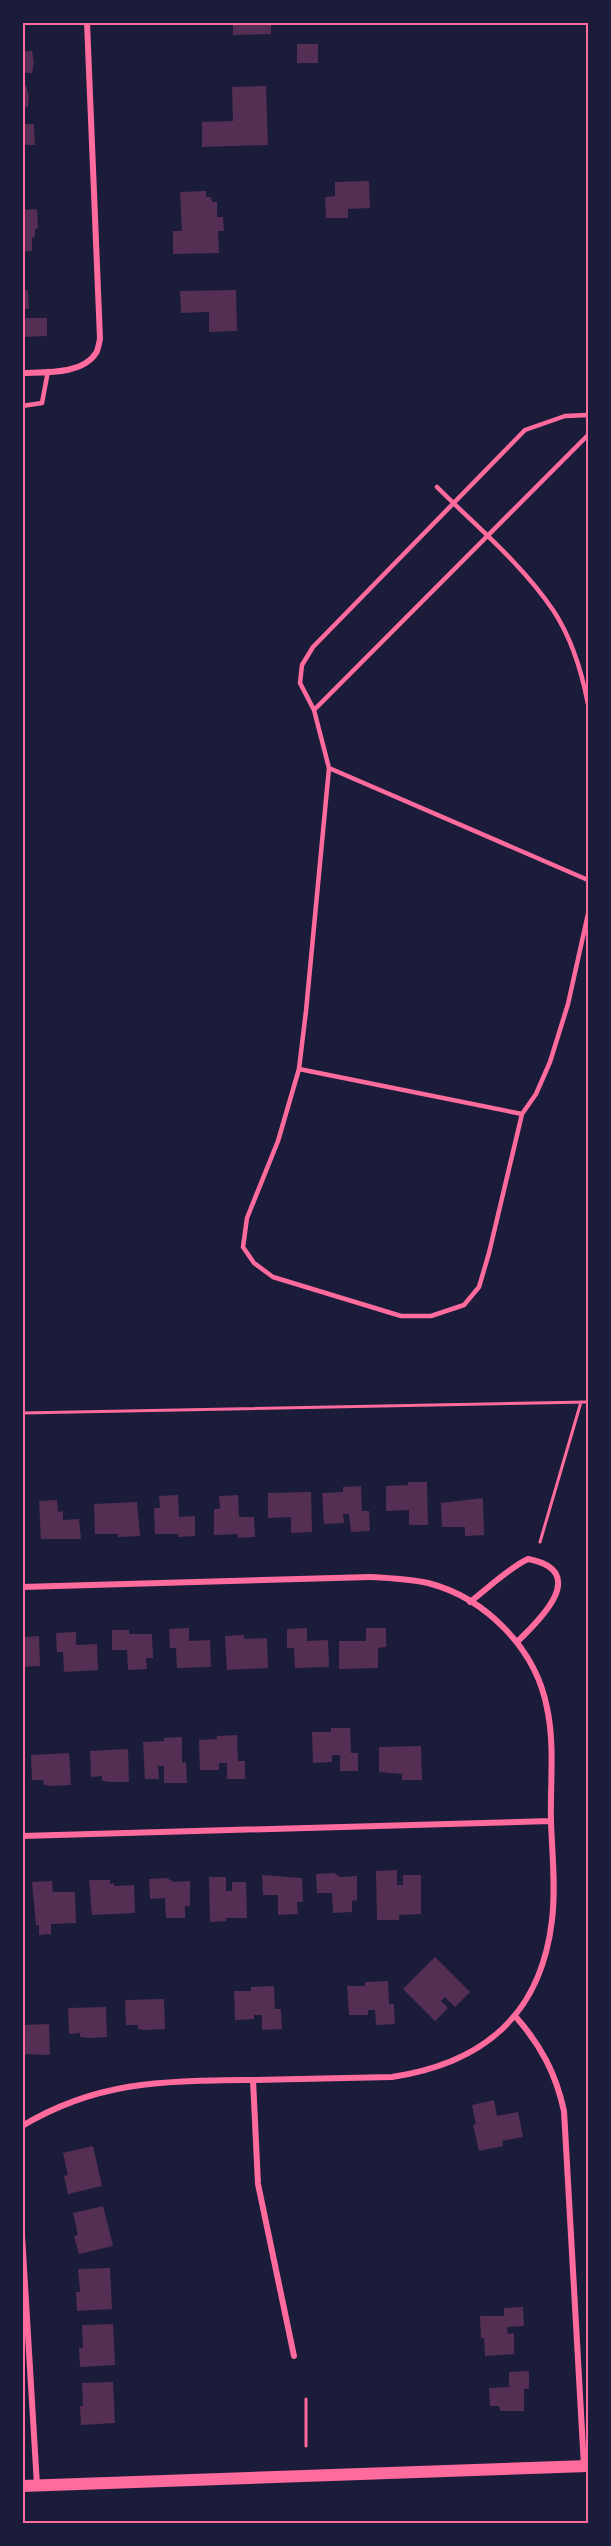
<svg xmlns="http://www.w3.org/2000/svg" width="611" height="2546" font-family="Rubik,sans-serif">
<rect width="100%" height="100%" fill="#1b1b3a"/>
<path fill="#542f53" d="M233,22H271V34L233,35Z
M297,44H318V63H297Z
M22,51H32L34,62L32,73H22Z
M22,85H26L29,97L28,107L22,108Z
M266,86L268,145L202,147V122L233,121L232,87Z
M22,124H34L35,145H22Z
M369,181L370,208L348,209V218H326L325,197L335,196V182Z
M206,191V197H211L212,202H217V217H223L224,231H218L219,253L173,254V231H182L180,192Z
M37,209L38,228L35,229V237L32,238V251L22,252V210Z
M22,290H28L29,309H22Z
M236,290L237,331L209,332V312L181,313L180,291Z
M22,318H47V336L22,337Z
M408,1482H427L428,1525H409V1510L386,1511V1486L408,1485Z
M361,1486L362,1511H369L370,1531L351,1532L349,1514H343L344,1523L324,1524L322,1493L343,1492V1487Z
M311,1492L312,1532L291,1533V1517L268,1518V1493Z
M178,1495L179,1517L195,1516V1536L178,1537V1534H155L154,1508H160L159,1496Z
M238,1495L239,1517H254L255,1537L238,1538V1534L214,1535V1509H220L219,1496Z
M483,1498L484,1535L465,1536V1527H442L441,1503Z
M57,1500L58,1512L63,1511V1520L79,1519L81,1539H41L39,1501Z
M137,1502L140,1536L118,1537V1534H95L94,1504Z
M189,1628V1641L210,1640L211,1667L177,1668L176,1648H170L169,1629Z
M307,1628V1641L328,1640L329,1667L295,1668L294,1648H287V1629Z
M366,1628H386V1647L378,1648V1668L339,1669V1641H366Z
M112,1630H129V1634H152L153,1658H146L147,1669L128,1670L127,1650H112Z
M76,1632V1645L97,1644L98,1670L64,1672L63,1652H57L56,1633Z
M244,1635V1639L267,1638L268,1668L227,1670L225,1636Z
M39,1636L40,1666L22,1667V1637Z
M331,1728H350L351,1753H358V1771H340V1755H332V1762L313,1763L312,1732H331Z
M237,1735L238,1761H245V1779H227V1763H219V1770H200L199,1740L217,1739V1736Z
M182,1737V1763L186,1762L187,1783H164V1766H158L159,1779H145L143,1742L164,1741V1738Z
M421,1746L422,1780H402V1774L379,1772V1747Z
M128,1749L129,1782H112L102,1781V1776L91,1777L90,1751Z
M69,1753L71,1785L53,1786L44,1785L43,1780H32L31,1755Z
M397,1870V1885H403V1875H421V1914L399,1915V1920H377L376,1871Z
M334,1873L340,1877L357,1876V1900L352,1901V1912L333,1913L332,1893H317L316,1874Z
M262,1875L302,1878L303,1902H297L298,1914L278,1915V1895H263Z
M209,1877H226V1891H232V1882H246L247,1918H226V1921L210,1922Z
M167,1878L173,1882L190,1881V1906H185V1918H166L165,1898L150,1899L149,1879Z
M89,1880H110V1884L114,1883V1886L134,1885L135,1913L92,1915Z
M52,1881L53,1892H75L76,1923L51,1924V1934L39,1935V1925H36L32,1882Z
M435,1957L470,1992L455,2007L445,1997L441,2001L448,2008L435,2021L403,1989Z
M388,1981L389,2004H394L395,2024L376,2025L375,2010H368V2015H349L347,1986H365V1982Z
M274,1986L275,2009H281L282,2029L262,2030V2015H254V2019L235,2020L234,1991H251V1987Z
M164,1999L165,2029L146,2030L138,2029V2025H126L125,2000Z
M106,2007L107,2037L89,2038L80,2037V2033L69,2034L68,2008Z
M49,2024L50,2055L23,2054L22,2025Z
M494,2100L497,2116L518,2112L523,2137L502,2141L503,2146L479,2151L473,2125L476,2124L472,2105Z
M93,2146L102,2186L68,2194L64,2176L68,2175L63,2153Z
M103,2206L113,2246L79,2254L74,2236L78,2235L73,2213Z
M110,2268L112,2309L77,2311L76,2292H80L78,2269Z
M523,2307L524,2326L507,2327L508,2334L514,2333V2354L485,2356L484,2338H481L480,2316H504V2308Z
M113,2324L115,2365L80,2367L79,2348H83L82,2325Z
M529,2371V2389H524V2411H500L499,2406H490L489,2388L509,2387V2372Z
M113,2382L115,2423L81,2425L80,2406H83L82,2383Z"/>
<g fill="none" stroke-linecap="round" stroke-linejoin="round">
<path stroke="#ff6b9d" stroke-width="3" d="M22,1413L588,1402
M540,1542L581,1402
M306,2399V2446"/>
<path stroke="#ff6b9d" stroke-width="4.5" d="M22,406L42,403L48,371
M588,415L565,416L525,430L313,647L302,665L300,683L314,710L329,768L306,1011L299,1069L278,1141L247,1218L243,1247L254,1263L273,1277L401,1316H431L464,1305L479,1287L489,1253L522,1114L536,1094L550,1062L568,1004L588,914
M437,487C477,527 521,563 553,610C571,637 582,673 588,704
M314,710L588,435
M329,768L588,880
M299,1069L522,1114"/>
<path stroke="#ff6b9d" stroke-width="6" d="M22,373C45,372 82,375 96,353C98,350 99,343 100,339L87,22
M22,1587L370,1577C389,1578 409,1579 428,1583C486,1598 536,1649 547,1708C555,1744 550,1784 551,1821C552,1853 556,1888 552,1920C541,2015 484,2063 392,2077C345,2078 298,2079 251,2080C165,2081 99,2080 22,2126
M470,1602C487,1589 510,1567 528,1559C590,1571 541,1619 518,1641
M22,1836L551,1821
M515,2016C541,2045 556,2074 564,2111L584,2466
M253,2080L258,2184L294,2356
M22,2235L37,2485"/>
<path stroke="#ff6b9d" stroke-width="12" d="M22,2486L588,2466"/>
</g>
<rect width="611" height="2546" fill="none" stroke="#1b1b3a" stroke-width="48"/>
<rect x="24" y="24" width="563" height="2498" fill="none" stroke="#ff6b9d" stroke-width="2"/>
</svg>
